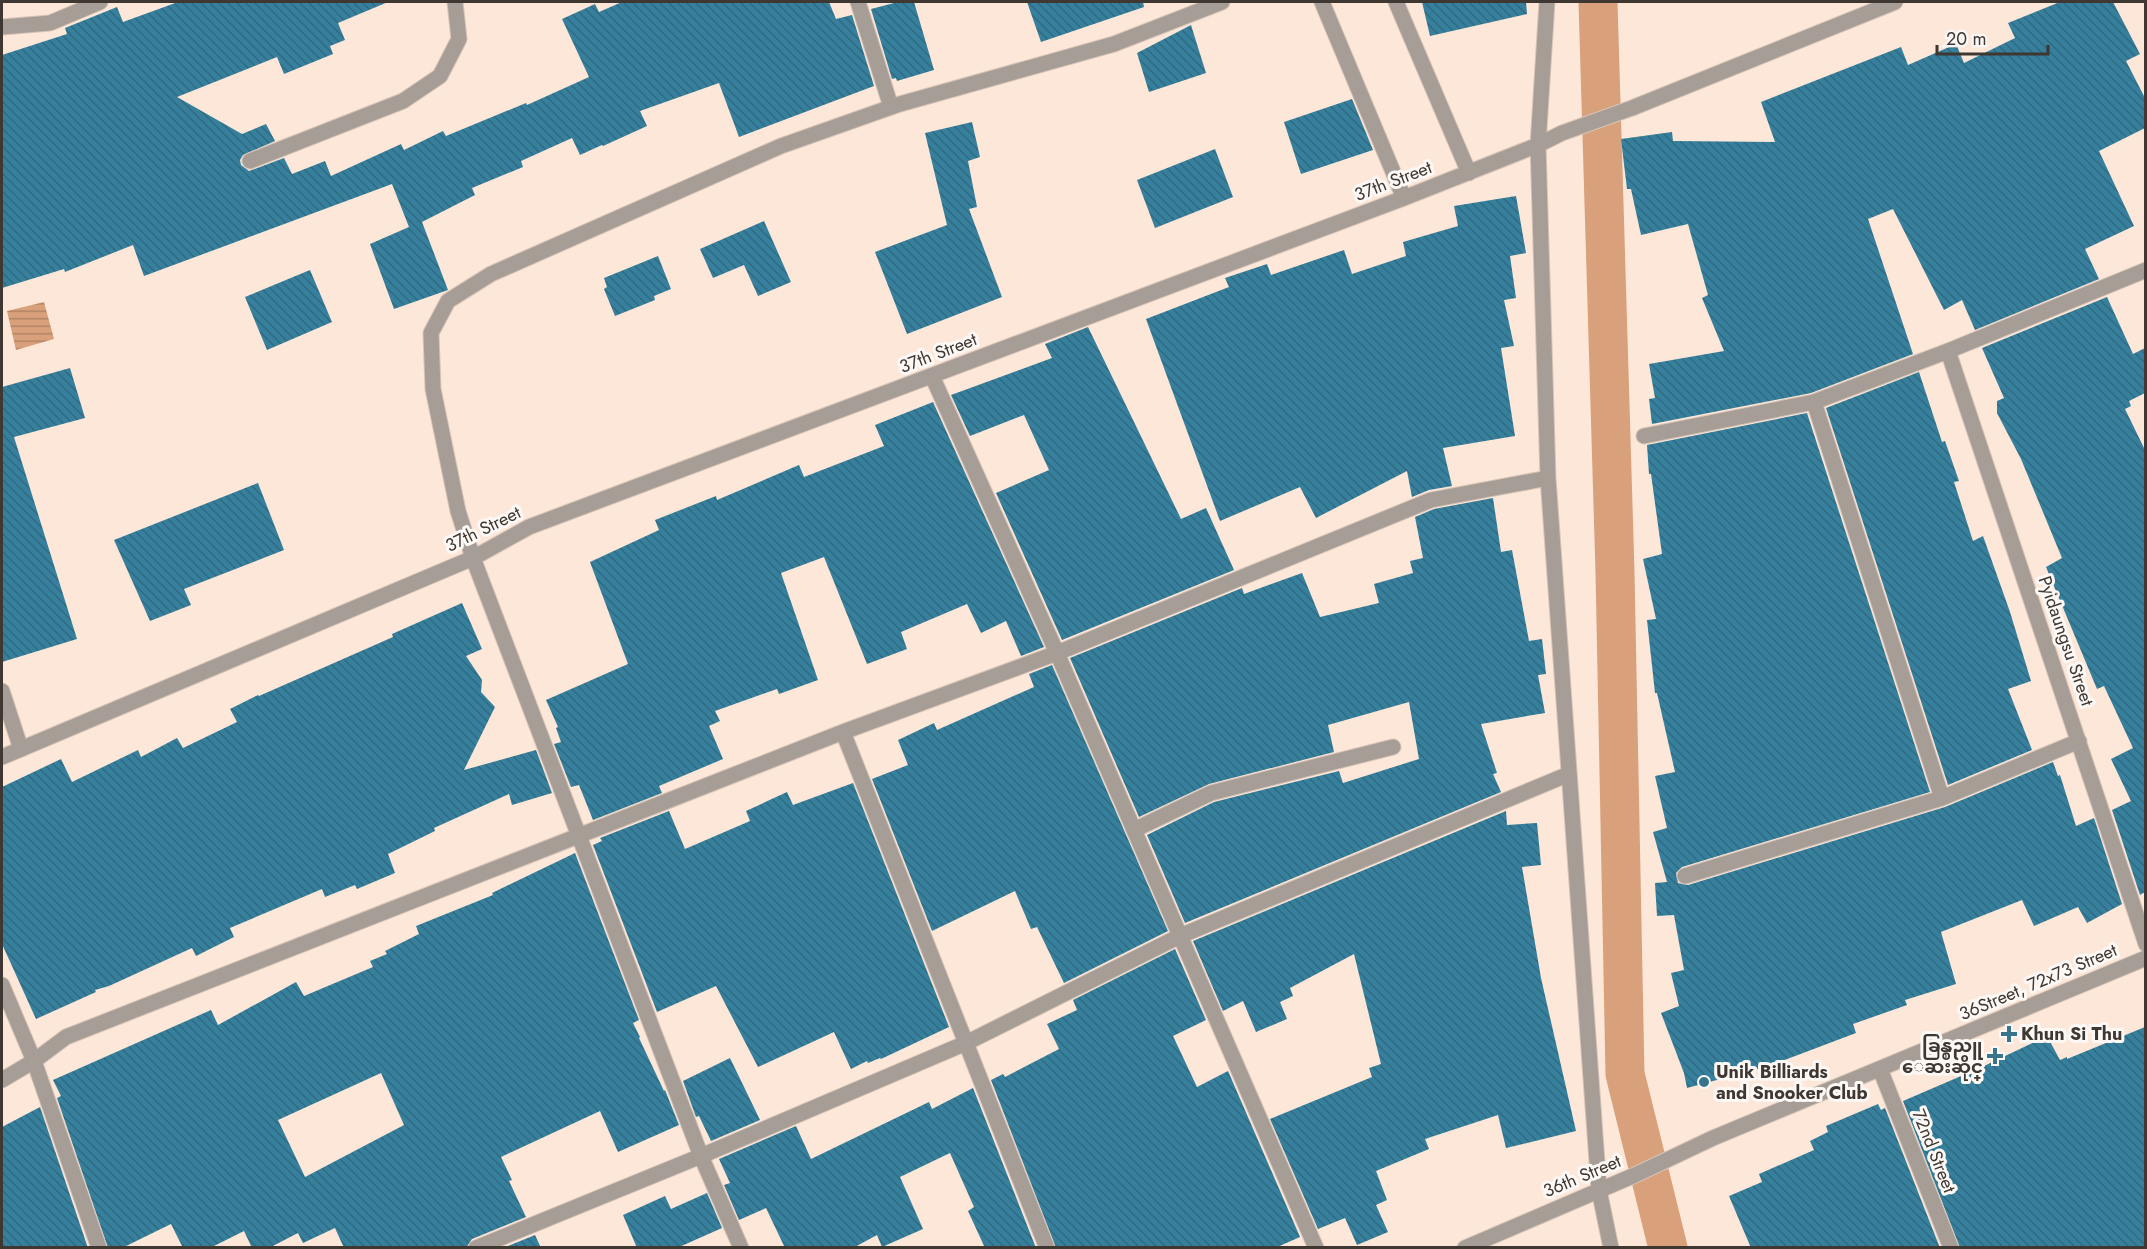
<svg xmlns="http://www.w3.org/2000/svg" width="2147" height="1249" viewBox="0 0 2147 1249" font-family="Jost,'Noto Sans Myanmar',sans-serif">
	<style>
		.water { fill: url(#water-rules) }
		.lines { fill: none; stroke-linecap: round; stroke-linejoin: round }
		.canal { stroke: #d9a17b; stroke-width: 39 }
		.building { fill: url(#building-back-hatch); fill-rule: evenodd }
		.lane-casing { stroke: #d7c4b7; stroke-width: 17 }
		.street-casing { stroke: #d7c4b7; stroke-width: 17 }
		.lane { stroke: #a69d96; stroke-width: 15 }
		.street { stroke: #a69d96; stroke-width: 15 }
		.poi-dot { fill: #39748d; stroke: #fcf8f5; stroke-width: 2 }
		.labels { text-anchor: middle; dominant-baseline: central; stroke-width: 6; stroke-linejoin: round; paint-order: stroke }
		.street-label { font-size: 18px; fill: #3f3731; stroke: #fcf8f5 }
		.poi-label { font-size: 18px; font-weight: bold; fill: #3f3731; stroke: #fcf8f5; text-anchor: start }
	</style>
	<defs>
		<pattern id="water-rules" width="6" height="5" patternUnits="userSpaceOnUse" patternTransform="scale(1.5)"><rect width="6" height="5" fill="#d9a17b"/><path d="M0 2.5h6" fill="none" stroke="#b18465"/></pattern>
		<pattern id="building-back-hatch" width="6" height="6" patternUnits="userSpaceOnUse" patternTransform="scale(1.5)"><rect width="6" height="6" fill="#37809d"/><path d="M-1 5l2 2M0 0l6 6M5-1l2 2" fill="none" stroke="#306a81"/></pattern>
	</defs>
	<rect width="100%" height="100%" fill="#fde7d8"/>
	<path class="water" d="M 44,302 L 54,339 L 16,350 L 7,311 Z"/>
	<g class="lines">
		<path class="canal" d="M 1598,2 L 1615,572 L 1625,1074 L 1668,1248"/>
	</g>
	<path class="building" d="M 178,2 L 388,2 L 338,23 L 345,40 L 330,46 L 333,54 L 284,74 L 277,57 L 177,97 L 242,134 L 266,124 L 275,141 L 243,155 L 240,160 L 241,165 L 249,171 L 284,158 L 292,174 L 325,161 L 331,176 L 401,144 L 404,150 L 443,131 L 446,136 L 526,103 L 527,105 L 589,77 L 562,19 L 595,4 L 599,12 L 622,2 L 829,2 L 836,19 L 852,15 L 874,86 L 739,137 L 719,83 L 640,111 L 647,126 L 603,146 L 602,145 L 580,155 L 572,138 L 521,161 L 523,167 L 472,188 L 475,195 L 420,223 L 422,222 L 448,290 L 394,309 L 370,244 L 409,227 L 392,184 L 144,276 L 133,245 L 65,272 L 64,269 L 2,288 L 2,55 L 67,34 L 65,28 L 117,7 L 123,22 Z
		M 898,2 L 914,2 L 934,70 L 897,81 L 896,78 L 892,79 L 871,9 Z
		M 1027,2 L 1143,2 L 1144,7 L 1041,42 Z
		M 1422,2 L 1526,2 L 1527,14 L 1430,36 Z
		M 2060,2 L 2113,2 L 2140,54 L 2126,61 L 2145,98 L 2145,128 L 2099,151 L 2134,226 L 2085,249 L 2099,279 L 1975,330 L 1962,300 L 1944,310 L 1893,209 L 1868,219 L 1913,354 L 1811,393 L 1652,424 L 1649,399 L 1655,398 L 1649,364 L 1724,351 L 1702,298 L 1708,295 L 1688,224 L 1641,235 L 1631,189 L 1627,189 L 1621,139 L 1672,132 L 1673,141 L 1775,142 L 1761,102 L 1901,47 L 1908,65 L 1956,44 L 1964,63 L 2015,38 L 2008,23 Z
		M 1191,25 L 1206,73 L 1149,92 L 1137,53 Z
		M 1352,99 L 1373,150 L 1301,174 L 1284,122 Z
		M 972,122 L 980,157 L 968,161 L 977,207 L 969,209 L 1002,297 L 907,334 L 875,252 L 947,225 L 925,133 Z
		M 1215,149 L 1233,197 L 1155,228 L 1137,180 Z
		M 1516,196 L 1526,253 L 1510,256 L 1516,298 L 1504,300 L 1514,346 L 1501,348 L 1515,436 L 1443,448 L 1452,486 L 1429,490 L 1412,497 L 1407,471 L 1316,518 L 1300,487 L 1220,521 L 1146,319 L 1229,287 L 1225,278 L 1267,264 L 1271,275 L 1344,250 L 1352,274 L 1406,256 L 1403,242 L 1458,226 L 1454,206 Z
		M 764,221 L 791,282 L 758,296 L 744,265 L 713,278 L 700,249 Z
		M 658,256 L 671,289 L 654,296 L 655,300 L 615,316 L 604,289 L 607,287 L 604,278 Z
		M 310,270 L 332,322 L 267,350 L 245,297 Z
		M 2107,297 L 2133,354 L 2145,348 L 2145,393 L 2129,401 L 2131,406 L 2125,409 L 2145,450 L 2145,892 L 2140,895 L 2112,810 L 2131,801 L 2111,759 L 2133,748 L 2104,686 L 2097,689 L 2046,567 L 2062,558 L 2021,459 L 1997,413 L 1997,401 L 2004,398 L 1982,348 Z
		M 1088,327 L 1181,519 L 1206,508 L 1234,570 L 1062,640 L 996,493 L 1049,470 L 1024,415 L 970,436 L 951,395 L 1052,358 L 1045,344 Z
		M 70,368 L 85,418 L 14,437 L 77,639 L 2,662 L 2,387 Z
		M 1919,372 L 1942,442 L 1945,441 L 1959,481 L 1954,482 L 1973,541 L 1983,536 L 2010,612 L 2031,681 L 2008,689 L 2032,750 L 1948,785 L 1826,408 Z
		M 933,402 L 1044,647 L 1021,656 L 1006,621 L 981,633 L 967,604 L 901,632 L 907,649 L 867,664 L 824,557 L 781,573 L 818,680 L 779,694 L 777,689 L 715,711 L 720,721 L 709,726 L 723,759 L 659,786 L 662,793 L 593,820 L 579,785 L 571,787 L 554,744 L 561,742 L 556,728 L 558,727 L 546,700 L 628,664 L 590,562 L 659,530 L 655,520 L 716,496 L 717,500 L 799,465 L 804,477 L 884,446 L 875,425 Z
		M 1807,413 L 1930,792 L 1682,867 L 1676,873 L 1678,883 L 1688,885 L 1945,807 L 2053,762 L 2058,776 L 2060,775 L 2076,826 L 2094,818 L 2122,904 L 2087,923 L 2078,907 L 2034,926 L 2022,900 L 1941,932 L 1956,984 L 1905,1000 L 1907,1005 L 1853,1024 L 1856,1033 L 1769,1066 L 1687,1088 L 1684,1073 L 1661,1013 L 1679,1006 L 1671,973 L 1684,970 L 1674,915 L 1657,916 L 1655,883 L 1667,882 L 1653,832 L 1667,828 L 1655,776 L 1675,772 L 1657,693 L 1655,693 L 1647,620 L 1656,619 L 1643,559 L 1662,554 L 1651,474 L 1649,474 L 1647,445 Z
		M 258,483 L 284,550 L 184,589 L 191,605 L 150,621 L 114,540 Z
		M 1493,498 L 1501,552 L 1512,550 L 1529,641 L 1542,639 L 1546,674 L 1538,675 L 1545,713 L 1481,724 L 1497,773 L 1493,774 L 1501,792 L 1185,923 L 1147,835 L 1214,802 L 1339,771 L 1343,783 L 1419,759 L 1409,702 L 1328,725 L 1334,752 L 1209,784 L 1139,817 L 1070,658 L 1242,588 L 1244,594 L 1302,573 L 1320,617 L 1379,603 L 1374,584 L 1413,573 L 1410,561 L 1423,558 L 1415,517 L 1434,509 Z
		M 462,603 L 482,649 L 466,656 L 482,680 L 481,692 L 495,707 L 464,770 L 536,750 L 552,793 L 512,805 L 509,794 L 434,828 L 435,831 L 388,854 L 395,873 L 357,889 L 355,885 L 325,897 L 322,889 L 230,928 L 234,937 L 196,956 L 192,948 L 109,986 L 95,990 L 96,992 L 36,1019 L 2,944 L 2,787 L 61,759 L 72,782 L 138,750 L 141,757 L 177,738 L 183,748 L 237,722 L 230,709 L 258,695 L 259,696 L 393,637 L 392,634 Z
		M 1052,665 L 1168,931 L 1064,983 L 1037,927 L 1031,929 L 1015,891 L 932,931 L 872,779 L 908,765 L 898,740 L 934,723 L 937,730 L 1034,687 L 1029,674 Z
		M 853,783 L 949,1027 L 881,1059 L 880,1058 L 868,1063 L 867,1061 L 851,1069 L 834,1032 L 758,1067 L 716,986 L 657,1012 L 593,845 L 602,841 L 600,838 L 669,811 L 685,849 L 750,821 L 746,811 L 787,792 L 793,805 Z
		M 1506,811 L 1507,825 L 1537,823 L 1541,865 L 1522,867 L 1541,978 L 1576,1131 L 1506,1148 L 1498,1115 L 1425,1139 L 1429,1149 L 1376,1171 L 1387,1200 L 1376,1205 L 1388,1232 L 1357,1245 L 1345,1218 L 1318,1229 L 1270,1119 L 1372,1077 L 1369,1068 L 1381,1064 L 1354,954 L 1290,988 L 1293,996 L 1280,1002 L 1287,1019 L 1256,1032 L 1243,1001 L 1223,1011 L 1193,941 Z
		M 575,853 L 639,1020 L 633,1023 L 640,1037 L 639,1038 L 664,1091 L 665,1090 L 679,1125 L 618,1152 L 600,1111 L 501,1157 L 512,1180 L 509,1181 L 526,1217 L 472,1239 L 466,1248 L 344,1248 L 335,1228 L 303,1243 L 298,1233 L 269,1248 L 252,1248 L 244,1231 L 210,1248 L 183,1248 L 171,1224 L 122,1248 L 108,1248 L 57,1098 L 61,1096 L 53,1080 L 211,1010 L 218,1025 L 296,982 L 304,996 L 373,967 L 370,961 L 387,954 L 385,951 L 419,934 L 416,926 L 493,895 L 492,893 ZM 381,1073 L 404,1125 L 305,1177 L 278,1120 Z
		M 1175,949 L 1206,1020 L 1173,1036 L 1197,1087 L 1228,1071 L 1300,1237 L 1275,1248 L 1056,1248 L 991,1080 L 1003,1074 L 1005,1077 L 1059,1049 L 1047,1024 L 1077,1010 L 1073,1000 Z
		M 2145,1027 L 2145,1248 L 1960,1248 L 1903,1101 L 1982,1067 L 2047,1036 L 2060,1060 L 2067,1057 L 2067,1059 Z
		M 730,1058 L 760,1120 L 711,1141 L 699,1116 L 696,1117 L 683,1081 Z
		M 973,1088 L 1036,1248 L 985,1248 L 968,1211 L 974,1207 L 950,1153 L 900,1177 L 923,1229 L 882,1247 L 877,1235 L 853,1248 L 785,1248 L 766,1208 L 739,1220 L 724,1185 L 730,1183 L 719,1159 L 796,1126 L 811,1159 L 929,1102 L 932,1109 Z
		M 1878,1104 L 1881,1110 L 1885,1108 L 1940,1248 L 1751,1248 L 1729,1196 L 1762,1182 L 1759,1174 L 1814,1150 L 1810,1141 L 1828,1132 L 1826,1126 Z
		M 40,1107 L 88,1248 L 2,1248 L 2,1127 Z
		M 707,1193 L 722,1228 L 677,1248 L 637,1248 L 623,1215 L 665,1196 L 671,1209 Z
		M 535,1235 L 541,1248 L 503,1248 Z"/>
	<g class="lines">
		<g class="lane-casing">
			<path id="lane" d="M 2,691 L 21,749"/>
		</g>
		<g class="street-casing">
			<path id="street" d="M 858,2 L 891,107
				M 1322,2 L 1404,198
				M 1396,2 L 1469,173
				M 1547,2 L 1538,145 L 1548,478 L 1599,1190 L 1611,1248
				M 2,27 L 50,23 L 100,2
				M 250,161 L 403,101 L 440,76 L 459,39 L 455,2
				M 1948,351 L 2146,944
				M 932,376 L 1057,653 L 1316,1248
				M 1814,402 L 1942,798 L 2079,741
				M 1644,436 L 1814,402 L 1948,351 L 2146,270
				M 843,732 L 1047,1248
				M 2,757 L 473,558 L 529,527 L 1404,198 L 1538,145 L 1562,133 L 1632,108 L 1895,2
				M 1134,830 L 1211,793 L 1393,747
				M 1685,876 L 1942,798
				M 2,985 L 34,1061 L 99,1248
				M 1880,1069 L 1951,1248
				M 2,1080 L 34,1061 L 66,1037 L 843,732 L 1057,653 L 1431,500 L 1548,478
				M 476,1248 L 701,1156 L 966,1043 L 1180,936 L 1569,774
				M 741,1248 L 701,1156 L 473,558 L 458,511 L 433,389 L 431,333 L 448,301 L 491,274 L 781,146 L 900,104 L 1114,44 L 1222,2
				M 1465,1248 L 1635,1175 L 1713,1138 L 2146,958"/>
		</g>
		<use href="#lane" class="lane"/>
		<use href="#street" class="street"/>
	</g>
	<g class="poi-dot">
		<path d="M2006 1025h6v6h6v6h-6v6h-6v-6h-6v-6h6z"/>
		<path d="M1992 1047h6v6h6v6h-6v6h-6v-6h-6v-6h6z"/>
		<circle cx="1704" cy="1082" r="6"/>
	</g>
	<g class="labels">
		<g class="street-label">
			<text transform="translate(1393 181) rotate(-21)">37th Street</text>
			<text transform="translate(938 353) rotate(-21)">37th Street</text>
			<text transform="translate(483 529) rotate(-26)">37th Street</text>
			<text transform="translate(2066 641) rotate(71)">Pyidaungsu Street</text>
			<text transform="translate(2038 982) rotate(-23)">36Street, 72x73 Street</text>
			<text transform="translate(1934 1151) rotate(68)">72nd Street</text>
			<text transform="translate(1582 1176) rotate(-23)">36th Street</text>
		</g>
		<g class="poi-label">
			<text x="2021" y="1034">Khun Si Thu</text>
			<text x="1983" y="1046" text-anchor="end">ခြန္စည္သူ<tspan x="1983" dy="21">ေဆးဆိုင္</tspan></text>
			<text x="1716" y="1072">Unik Billiards<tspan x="1716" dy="21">and Snooker Club</tspan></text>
		</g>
	</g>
	<rect width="2147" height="1249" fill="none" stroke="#3f3731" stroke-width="6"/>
	<path d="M1937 45v9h111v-9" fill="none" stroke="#3f3731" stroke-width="3"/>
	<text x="1946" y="45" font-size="18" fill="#3f3731" stroke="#fcf8f5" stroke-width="4.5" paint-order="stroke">20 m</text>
</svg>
